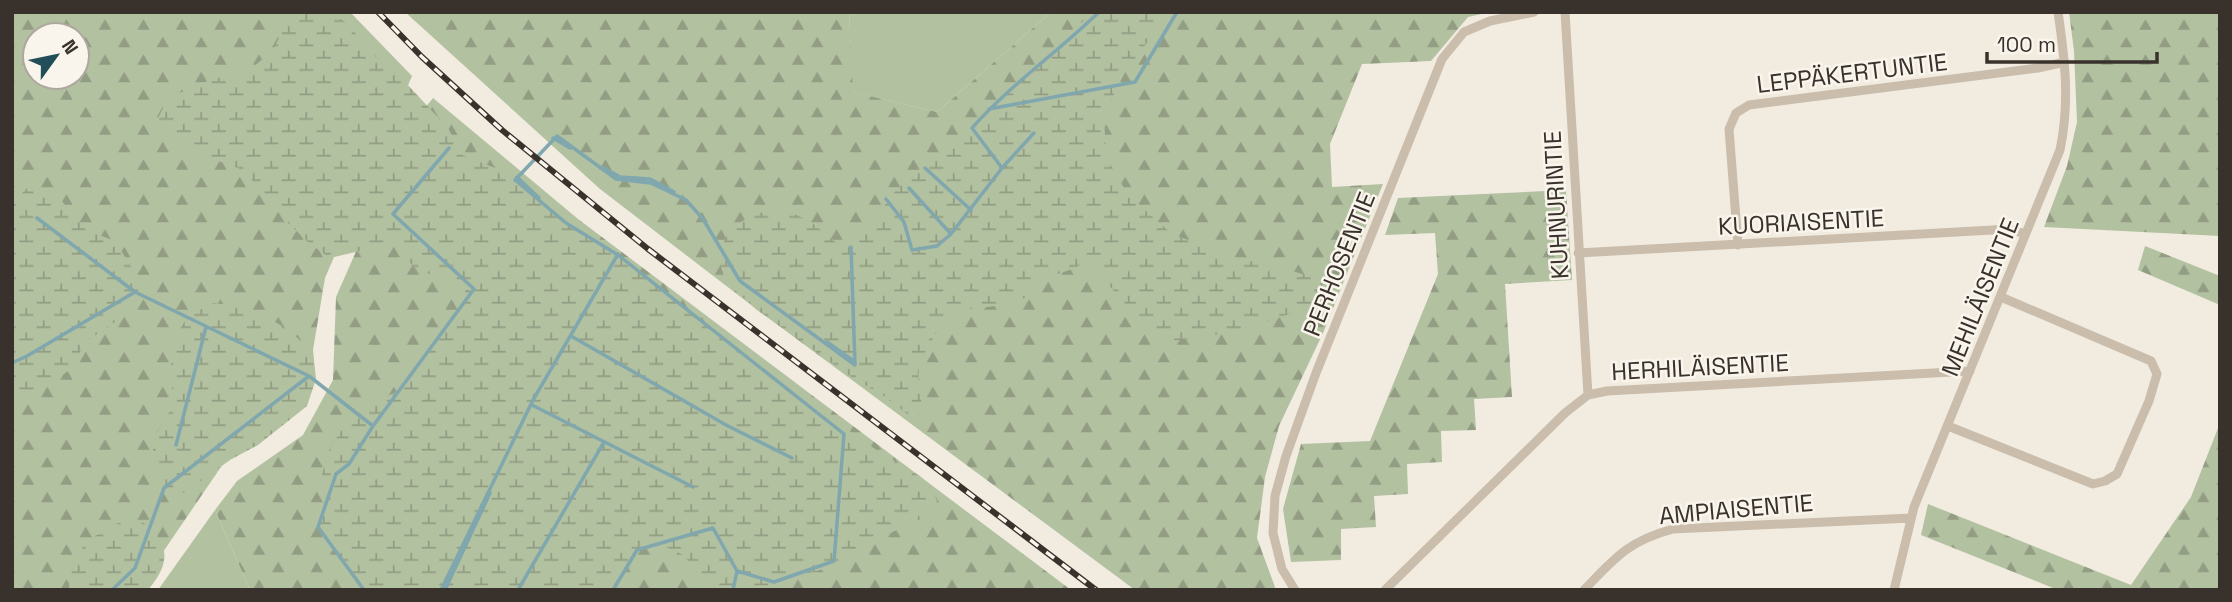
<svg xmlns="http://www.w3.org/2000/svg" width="2232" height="602" viewBox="0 0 2232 602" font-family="'Space Grotesk',sans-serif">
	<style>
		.green { fill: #b2c1a0 }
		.forest { fill: url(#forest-firs); fill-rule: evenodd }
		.wetland { fill: url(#wetland-marsh) }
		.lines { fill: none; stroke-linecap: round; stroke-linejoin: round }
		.stream { stroke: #80a7ae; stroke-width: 3.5 }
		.minor { stroke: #cabdac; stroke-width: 9 }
		.rail-casing { stroke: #39312b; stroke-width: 6 }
		.rail { stroke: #faf5ec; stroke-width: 3.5; stroke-dasharray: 10; stroke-linecap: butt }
		.labels { text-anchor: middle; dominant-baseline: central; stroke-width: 5; stroke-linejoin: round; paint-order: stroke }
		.street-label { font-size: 24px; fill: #39312b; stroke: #faf5ec }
	</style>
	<defs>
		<pattern id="forest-firs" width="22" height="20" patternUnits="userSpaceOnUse" patternTransform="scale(1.75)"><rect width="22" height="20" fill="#b2c1a0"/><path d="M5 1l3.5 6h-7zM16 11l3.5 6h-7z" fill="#929d83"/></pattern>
		<pattern id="wetland-marsh" width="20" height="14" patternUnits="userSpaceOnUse" patternTransform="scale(1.75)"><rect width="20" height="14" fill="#b2c1a0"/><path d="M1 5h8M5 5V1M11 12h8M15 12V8" fill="none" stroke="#929d83"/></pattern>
	</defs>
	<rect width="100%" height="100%" fill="#f2ece0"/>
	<path class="green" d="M 849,12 L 1051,12 L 937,112 L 852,92 Z
		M 215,510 L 250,590 L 158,590 Z"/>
	<path class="forest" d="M 12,12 L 350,12 L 412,76 L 325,278 L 313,350 L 298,400 L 236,445 L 137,590 L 12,590 ZM 35,35 L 77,35 L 77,77 L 35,77 Z
		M 405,12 L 849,12 L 853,92 L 937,112 L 1051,12 L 1491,12 L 1468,17 L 1431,61 L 1362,64 L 1330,144 L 1332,187 L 1383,184 L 1323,333 L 1279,426 L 1265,477 L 1257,538 L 1276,590 L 1135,590 L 755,308 L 600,189 Z
		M 2069,12 L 2220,12 L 2220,236 L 2044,227 L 2067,166 L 2077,122 L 2074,51 Z
		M 433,98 L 578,219 L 1071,590 L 250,590 L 215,510 L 237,481 L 303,435 L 333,380 L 336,297 L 412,124 Z
		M 1566,190 L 1572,280 L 1505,284 L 1512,397 L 1474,399 L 1476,430 L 1441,431 L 1442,462 L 1407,464 L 1408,494 L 1374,496 L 1376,527 L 1341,529 L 1341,560 L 1291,562 L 1283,509 L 1301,444 L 1370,441 L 1438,274 L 1435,233 L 1385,235 L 1398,198 Z
		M 2145,246 L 2220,276 L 2220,305 L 2138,270 Z
		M 2220,423 L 2220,590 L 2058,590 L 1921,535 L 1928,504 L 2131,585 L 2191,497 Z"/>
	<path class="wetland" d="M 292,12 L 329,12 L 347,23 L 375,56 L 406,83 L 448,128 L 462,155 L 503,171 L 516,179 L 515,181 L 566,223 L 618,255 L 776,380 L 878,451 L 920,476 L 933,490 L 937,501 L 924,517 L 878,539 L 831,567 L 787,579 L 769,590 L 701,590 L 695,567 L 681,554 L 666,547 L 652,546 L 637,550 L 613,590 L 364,590 L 318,527 L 328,496 L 322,475 L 328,452 L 340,432 L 359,414 L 376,401 L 401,390 L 471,291 L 456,287 L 413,266 L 394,246 L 368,249 L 330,258 L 310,244 L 285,220 L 262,189 L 238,168 L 178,147 L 157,120 L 168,98 L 210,80 L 249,70 L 272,52 Z
		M 1091,12 L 1170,12 L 1125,72 L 1104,114 L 1106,157 L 1128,195 L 1172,234 L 1230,256 L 1303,274 L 1332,286 L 1324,303 L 1252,326 L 1206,337 L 1172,341 L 1148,329 L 1087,261 L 1075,268 L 1036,282 L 1025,298 L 995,306 L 964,310 L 936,333 L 919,363 L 918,388 L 923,408 L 915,420 L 884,396 L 853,378 L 757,310 L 726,282 L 717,255 C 733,220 745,217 780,207 L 811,222 L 844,249 L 883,208 L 894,192 L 967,130 Z
		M 28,187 L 55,193 L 86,230 L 115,241 L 132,268 L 141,295 L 115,322 L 87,341 L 68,371 L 29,397 L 12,400 L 12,204 Z
		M 213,303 L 248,307 L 282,326 L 313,350 L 316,379 L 307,406 L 258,445 L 230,460 L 184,493 L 167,491 C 146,456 149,437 174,406 C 170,377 167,346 185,321 C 191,313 205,308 213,303 Z
		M 141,521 C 171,542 171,563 148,590 L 69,590 L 70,566 L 88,540 L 118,523 Z"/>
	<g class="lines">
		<path class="stream" d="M 989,109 L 1135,82 L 1177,12
			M 553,138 L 570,148
			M 604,168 L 620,177 L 650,179 L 674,192
			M 925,168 L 971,210
			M 1002,168 L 972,128 C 1010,85 1058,52 1099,12
			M 517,177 L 539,198
			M 909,188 L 951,234
			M 886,199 L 904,222 L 912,250 L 937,246 L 951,234 L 1002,168 L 1034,133
			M 37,218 L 135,292 L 309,376 L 373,426
			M 571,336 L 726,425 L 792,458
			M 827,342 L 855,362
			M 12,363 L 27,356 L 135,292
			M 532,405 L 693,487
			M 176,445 L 206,327
			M 737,571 L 774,582 L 834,561 L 844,434 L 618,255 L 566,223 L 515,180 L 557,136 L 616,179 L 651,183 L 686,200 L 703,219 L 740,281 L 855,365 L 851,247
			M 112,590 L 135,568 L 164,488 L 309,376
			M 364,590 L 318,527 L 336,474 L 349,464 L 373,426 L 474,289 L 393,214 L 449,148
			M 441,590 L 533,400 L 618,254
			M 445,590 L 490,493
			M 518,590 L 604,442
			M 613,590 L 637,550 L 713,528 L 737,571 L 733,590"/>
		<path class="minor" d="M 1565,12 L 1588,395
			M 1738,245 L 1729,129 L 1736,113 L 1749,105 L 2038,68 L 2065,62
			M 1578,253 L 2010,229 L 2025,234
			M 1948,426 L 2093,484 L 2105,481 L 2117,474 L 2149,401 L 2157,374 L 2151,361 L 2001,297
			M 1295,590 L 1282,569 L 1273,533 L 1275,496 L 1286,456 L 1316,373 L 1442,59 L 1464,32 L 1490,21 L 1534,12
			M 1385,590 L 1565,413 L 1588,395 L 1607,391 L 1970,371
			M 1584,590 C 1615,558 1628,541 1673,529 L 1911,518
			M 1894,590 L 1914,507 L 2060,150 C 2070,102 2065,60 2058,12"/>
		<g class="rail-casing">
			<path id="rail" d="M 378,12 L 422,57 L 502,130 L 648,249 L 1096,590"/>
		</g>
		<use href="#rail" class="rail"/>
	</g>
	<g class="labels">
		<g class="street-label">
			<text transform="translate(1852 73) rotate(-7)">LEPPÄKERTUNTIE</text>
			<text transform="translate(1556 205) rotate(-93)">KUHNURINTIE</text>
			<text transform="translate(1801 222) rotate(-3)">KUORIAISENTIE</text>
			<text transform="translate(1339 264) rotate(-68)">PERHOSENTIE</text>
			<text transform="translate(1980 297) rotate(-68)">MEHILÄISENTIE</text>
			<text transform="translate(1700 367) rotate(-3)">HERHILÄISENTIE</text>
			<text transform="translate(1736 509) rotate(-5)">AMPIAISENTIE</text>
		</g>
	</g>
	<rect width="2232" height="602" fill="none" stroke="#39312b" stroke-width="28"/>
	<g transform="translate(56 56) rotate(57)"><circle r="33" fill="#faf5ec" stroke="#ada79f" stroke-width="2"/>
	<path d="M0-5L12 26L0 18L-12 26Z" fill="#214e59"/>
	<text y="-10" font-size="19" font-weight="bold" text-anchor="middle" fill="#39312b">N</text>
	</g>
	<path d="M1987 52v10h170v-10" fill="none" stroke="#39312b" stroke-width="3.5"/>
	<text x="1997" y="52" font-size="21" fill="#39312b" stroke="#faf5ec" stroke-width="5" paint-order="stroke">100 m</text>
</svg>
